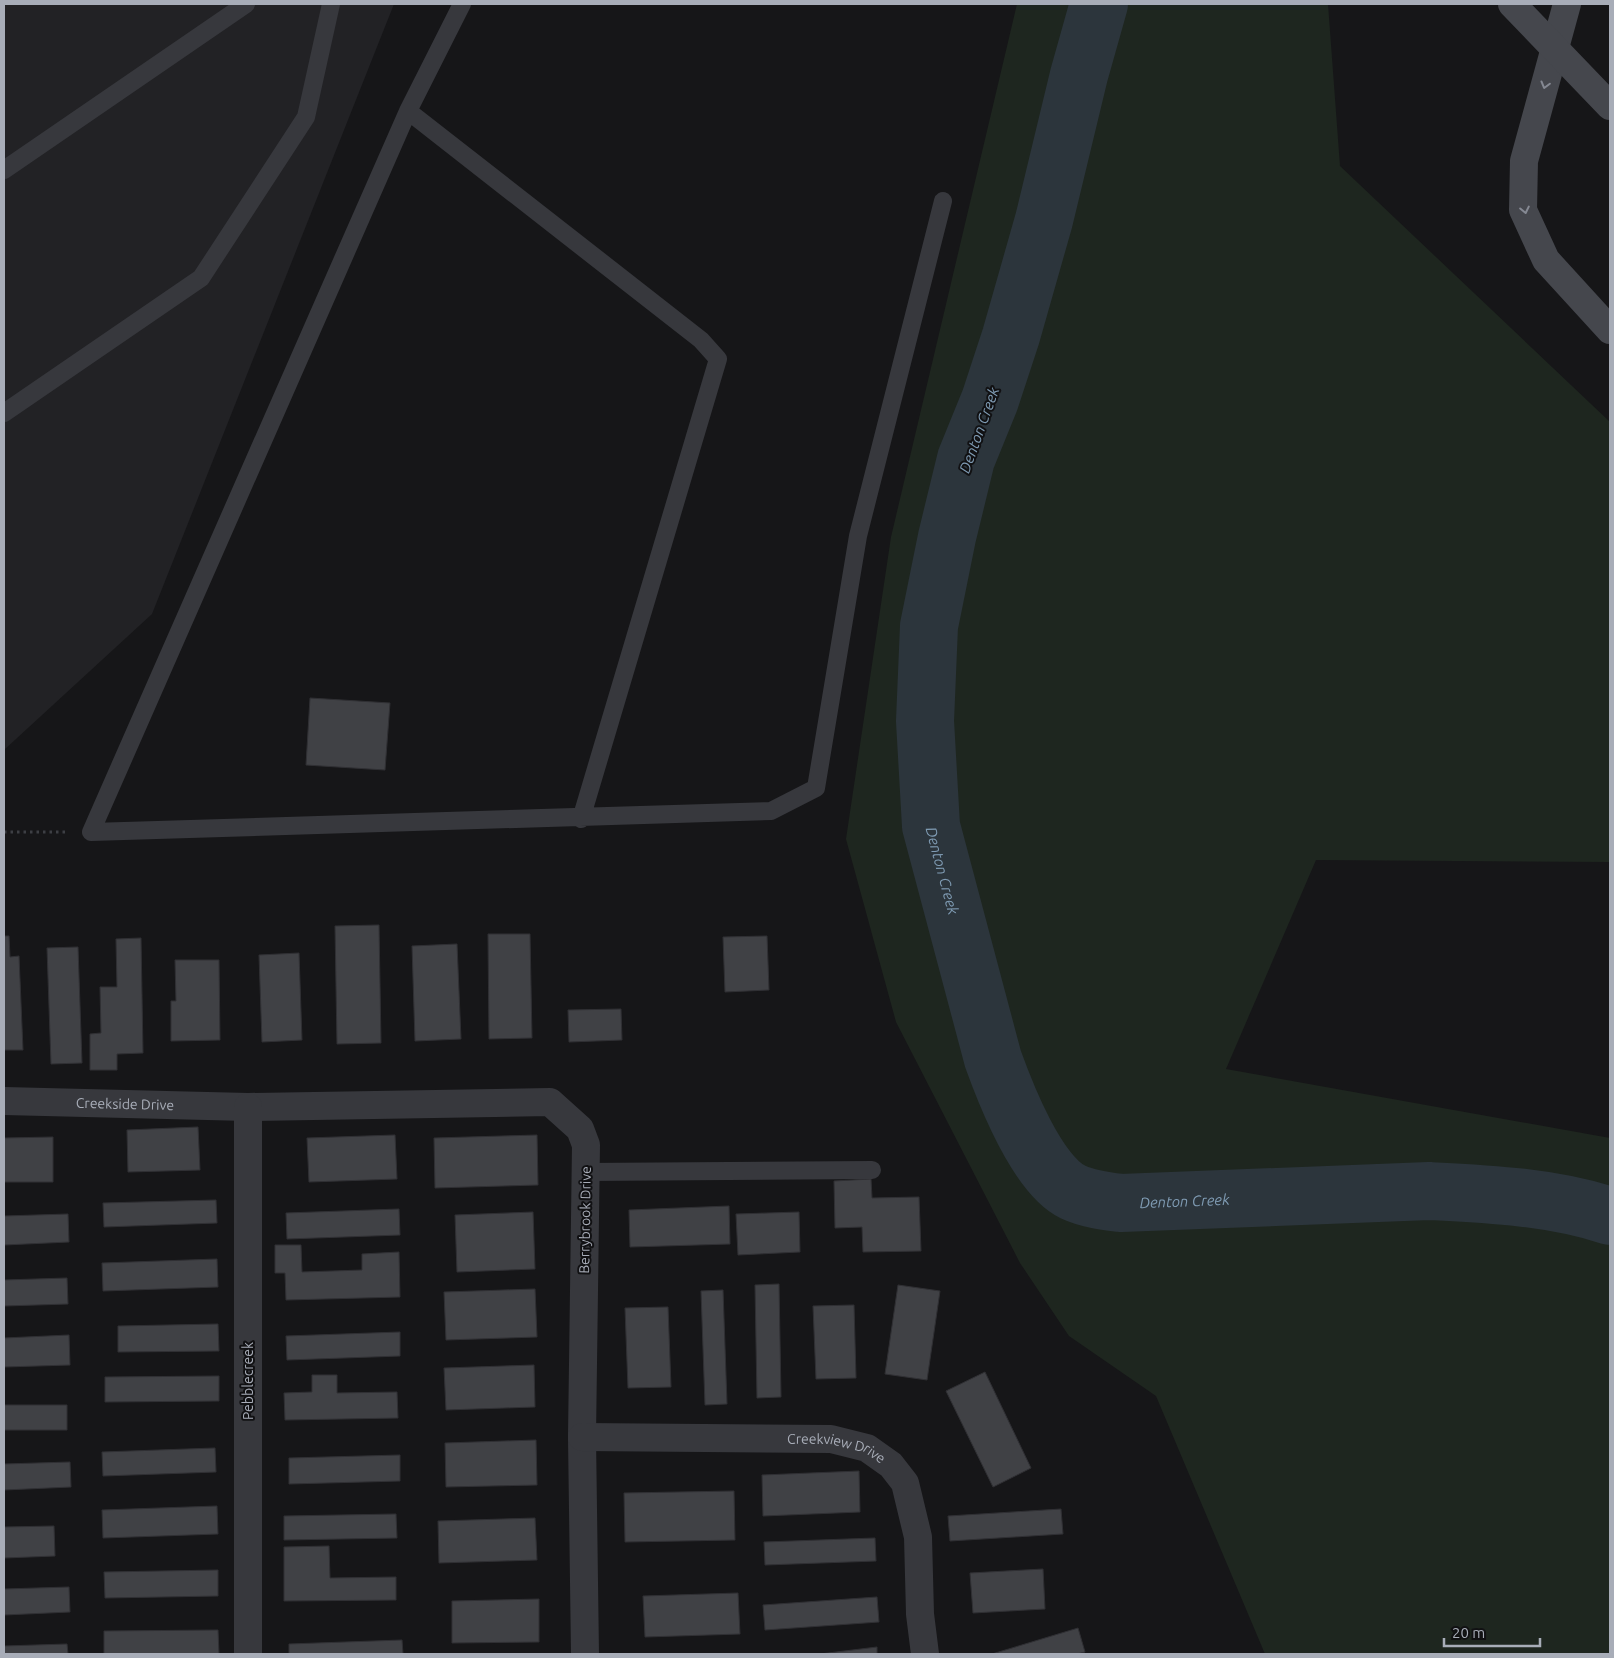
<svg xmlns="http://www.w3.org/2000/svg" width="1614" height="1658" viewBox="0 0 1614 1658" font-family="Ubuntu,sans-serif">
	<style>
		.built { fill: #222225 }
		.green { fill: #1e261f }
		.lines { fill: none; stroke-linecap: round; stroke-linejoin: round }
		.river { stroke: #2c353c; stroke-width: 58 }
		.building { fill: #404145; stroke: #303034 }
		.path { stroke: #3d3f44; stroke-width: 3; stroke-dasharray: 2.5 4; stroke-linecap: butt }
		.lane { stroke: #37383d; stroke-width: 18 }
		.street { stroke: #37383d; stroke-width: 28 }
		.secondary { stroke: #45474d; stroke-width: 28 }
		.secondary-bridge { stroke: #45474d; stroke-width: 28 }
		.oneway { stroke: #858993 }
		.labels { text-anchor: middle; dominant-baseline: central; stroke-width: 4; stroke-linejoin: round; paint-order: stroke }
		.street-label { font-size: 14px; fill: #a8adb8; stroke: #111113 }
		.water-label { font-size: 15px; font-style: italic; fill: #7f9bb3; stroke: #111113 }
	</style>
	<rect width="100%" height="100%" fill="#161618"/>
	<path class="built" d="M 4,4 L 394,4 L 152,614 L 4,750 Z"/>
	<path class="green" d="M 1017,4 L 1328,4 L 1340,166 L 1610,422 L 1610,862 L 1316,860 L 1226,1069 L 1610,1138 L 1610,1654 L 1265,1654 L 1156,1396 L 1069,1336 L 1020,1263 L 896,1022 L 846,839 L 891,537 Z"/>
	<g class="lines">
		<path class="river" id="s1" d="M 1099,4 L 1079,75 L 1044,220 L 1011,336 L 990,400 L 966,459 L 947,537 L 929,626 L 925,721 L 931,826 L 993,1059 C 1006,1095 1037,1175 1073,1192 C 1088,1199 1105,1201 1121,1203 L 1429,1191 C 1489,1194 1553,1197 1610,1216"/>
	</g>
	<path class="building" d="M 310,698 L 390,703 L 385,770 L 306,765 Z
		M 379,925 L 381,1043 L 337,1044 L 335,926 Z
		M 488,934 L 530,934 L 532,1038 L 489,1039 Z
		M 4,936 L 9,936 L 10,957 L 19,956 L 23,1050 L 4,1050 Z
		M 767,936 L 769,990 L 725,992 L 723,937 Z
		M 141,938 L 143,1053 L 117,1054 L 117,1070 L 90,1070 L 90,1034 L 101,1033 L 100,987 L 117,987 L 116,939 Z
		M 457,944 L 461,1039 L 415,1041 L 412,946 Z
		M 78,947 L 82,1063 L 51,1064 L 47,948 Z
		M 299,953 L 302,1040 L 262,1042 L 259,955 Z
		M 175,960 L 219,960 L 220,1040 L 171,1041 L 171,1001 L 176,1001 Z
		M 621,1009 L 622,1040 L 569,1042 L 568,1010 Z
		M 198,1127 L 200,1170 L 128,1172 L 127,1130 Z
		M 395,1135 L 397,1179 L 309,1182 L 307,1138 Z
		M 537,1135 L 538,1185 L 435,1188 L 434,1138 Z
		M 53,1137 L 53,1182 L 4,1182 L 4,1138 Z
		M 871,1179 L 872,1198 L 919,1197 L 921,1251 L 863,1252 L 862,1227 L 835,1228 L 834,1181 Z
		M 216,1200 L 217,1223 L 104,1227 L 103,1203 Z
		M 729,1206 L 730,1244 L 630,1247 L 629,1210 Z
		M 399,1209 L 400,1235 L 287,1239 L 286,1213 Z
		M 533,1212 L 535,1269 L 457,1272 L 455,1215 Z
		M 799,1212 L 800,1252 L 738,1255 L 736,1214 Z
		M 68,1214 L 69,1242 L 4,1245 L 4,1216 Z
		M 275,1245 L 301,1245 L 302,1272 L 362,1270 L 362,1254 L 399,1252 L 400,1297 L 286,1300 L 285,1273 L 275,1273 Z
		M 217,1259 L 218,1287 L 103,1291 L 102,1263 Z
		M 67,1278 L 68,1304 L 4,1306 L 4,1280 Z
		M 779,1284 L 781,1397 L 757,1398 L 755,1285 Z
		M 898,1285 L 940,1291 L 927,1380 L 885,1374 Z
		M 535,1289 L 537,1337 L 446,1340 L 444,1292 Z
		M 723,1290 L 727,1404 L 705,1405 L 701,1291 Z
		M 854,1305 L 856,1378 L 816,1379 L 813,1306 Z
		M 668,1307 L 671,1387 L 628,1388 L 625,1308 Z
		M 218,1324 L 219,1351 L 118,1352 L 118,1326 Z
		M 400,1332 L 400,1356 L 287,1360 L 286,1336 Z
		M 69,1335 L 70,1365 L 4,1367 L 4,1338 Z
		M 534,1365 L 535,1407 L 446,1410 L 444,1368 Z
		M 985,1372 L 1031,1468 L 993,1487 L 946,1391 Z
		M 312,1375 L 337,1375 L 337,1393 L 397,1392 L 398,1418 L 285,1420 L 284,1393 L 312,1392 Z
		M 219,1376 L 219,1401 L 105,1402 L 105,1377 Z
		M 4,1405 L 67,1405 L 67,1430 L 4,1430 Z
		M 536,1440 L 537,1485 L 446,1487 L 445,1443 Z
		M 215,1448 L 216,1472 L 103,1476 L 102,1452 Z
		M 400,1455 L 400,1481 L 289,1484 L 289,1458 Z
		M 70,1462 L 71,1487 L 4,1490 L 4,1464 Z
		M 859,1471 L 860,1512 L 763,1516 L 762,1475 Z
		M 734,1491 L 735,1540 L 625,1542 L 624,1493 Z
		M 217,1506 L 218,1534 L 103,1538 L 102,1510 Z
		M 1061,1509 L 1063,1534 L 950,1541 L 948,1516 Z
		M 396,1514 L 397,1538 L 284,1540 L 284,1516 Z
		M 535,1518 L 537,1560 L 439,1563 L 438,1521 Z
		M 54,1526 L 55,1556 L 4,1558 L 4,1527 Z
		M 875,1538 L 876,1561 L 765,1565 L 764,1542 Z
		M 329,1546 L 330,1578 L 396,1577 L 396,1600 L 284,1601 L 284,1547 Z
		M 1043,1569 L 1045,1609 L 973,1613 L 970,1573 Z
		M 218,1570 L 218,1596 L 105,1598 L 104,1572 Z
		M 69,1587 L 70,1612 L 4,1615 L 4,1589 Z
		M 738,1593 L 740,1634 L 645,1637 L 643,1596 Z
		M 877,1597 L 879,1622 L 765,1630 L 763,1605 Z
		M 539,1599 L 539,1642 L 452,1643 L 452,1601 Z
		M 1078,1628 L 1085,1652 L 1077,1654 L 992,1654 Z
		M 218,1630 L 219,1654 L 104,1654 L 104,1631 Z
		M 402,1640 L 403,1654 L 289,1654 L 289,1644 Z
		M 67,1644 L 68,1654 L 4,1654 L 4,1646 Z
		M 877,1647 L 877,1654 L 820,1654 Z"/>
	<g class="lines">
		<path class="path" d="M 4,832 L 66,832"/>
		<path class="lane" d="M 462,4 L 408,111 L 91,832 L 771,811 L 816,788 L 858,536 L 943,201
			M 408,111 L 701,340 L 718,359 L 581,819
			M 4,170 L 246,4
			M 4,413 L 201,278 L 306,117 L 331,4
			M 585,1172 L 872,1170"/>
		<g class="street">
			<path id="s2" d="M 4,1101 L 248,1107 L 550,1102 L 580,1129 L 586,1145 L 582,1437 L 585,1654"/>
			<path d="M 248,1107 L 248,1654"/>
			<path id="s3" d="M 582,1437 L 831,1439 L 867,1448 L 891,1465 L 905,1483 L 918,1537 L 920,1614 L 925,1654"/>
		</g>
		<path class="secondary" d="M 1567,4 L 1524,161 L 1523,210 L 1546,260 L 1610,330"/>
		<path class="secondary-bridge" d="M 1512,4 L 1610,106"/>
	</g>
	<defs><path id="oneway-chevron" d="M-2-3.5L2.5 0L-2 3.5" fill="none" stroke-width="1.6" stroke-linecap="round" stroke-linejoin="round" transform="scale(1.25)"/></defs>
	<g class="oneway">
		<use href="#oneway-chevron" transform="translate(1545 85) rotate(105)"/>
		<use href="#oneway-chevron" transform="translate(1525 210) rotate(78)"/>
	</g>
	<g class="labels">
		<g class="street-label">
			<text stroke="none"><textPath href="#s2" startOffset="121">Creekside Drive</textPath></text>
			<text transform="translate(585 1220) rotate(-89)">Berrybrook Drive</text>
			<text transform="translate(248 1381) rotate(-90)">Pebblecreek</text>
			<text stroke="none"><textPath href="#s3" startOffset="256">Creekview Drive</textPath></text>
		</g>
		<g class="water-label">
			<text transform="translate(979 430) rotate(-70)">Denton Creek</text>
			<text stroke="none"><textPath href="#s1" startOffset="892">Denton Creek</textPath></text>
			<text stroke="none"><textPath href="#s1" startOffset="1358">Denton Creek</textPath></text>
		</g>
	</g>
	<rect width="1614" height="1658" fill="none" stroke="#a8adb8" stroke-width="10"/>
	<path d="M1444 1638v8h96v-8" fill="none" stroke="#a8adb8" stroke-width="2.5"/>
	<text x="1452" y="1638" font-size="15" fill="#a8adb8" stroke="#111113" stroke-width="4" paint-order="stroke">20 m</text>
</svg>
